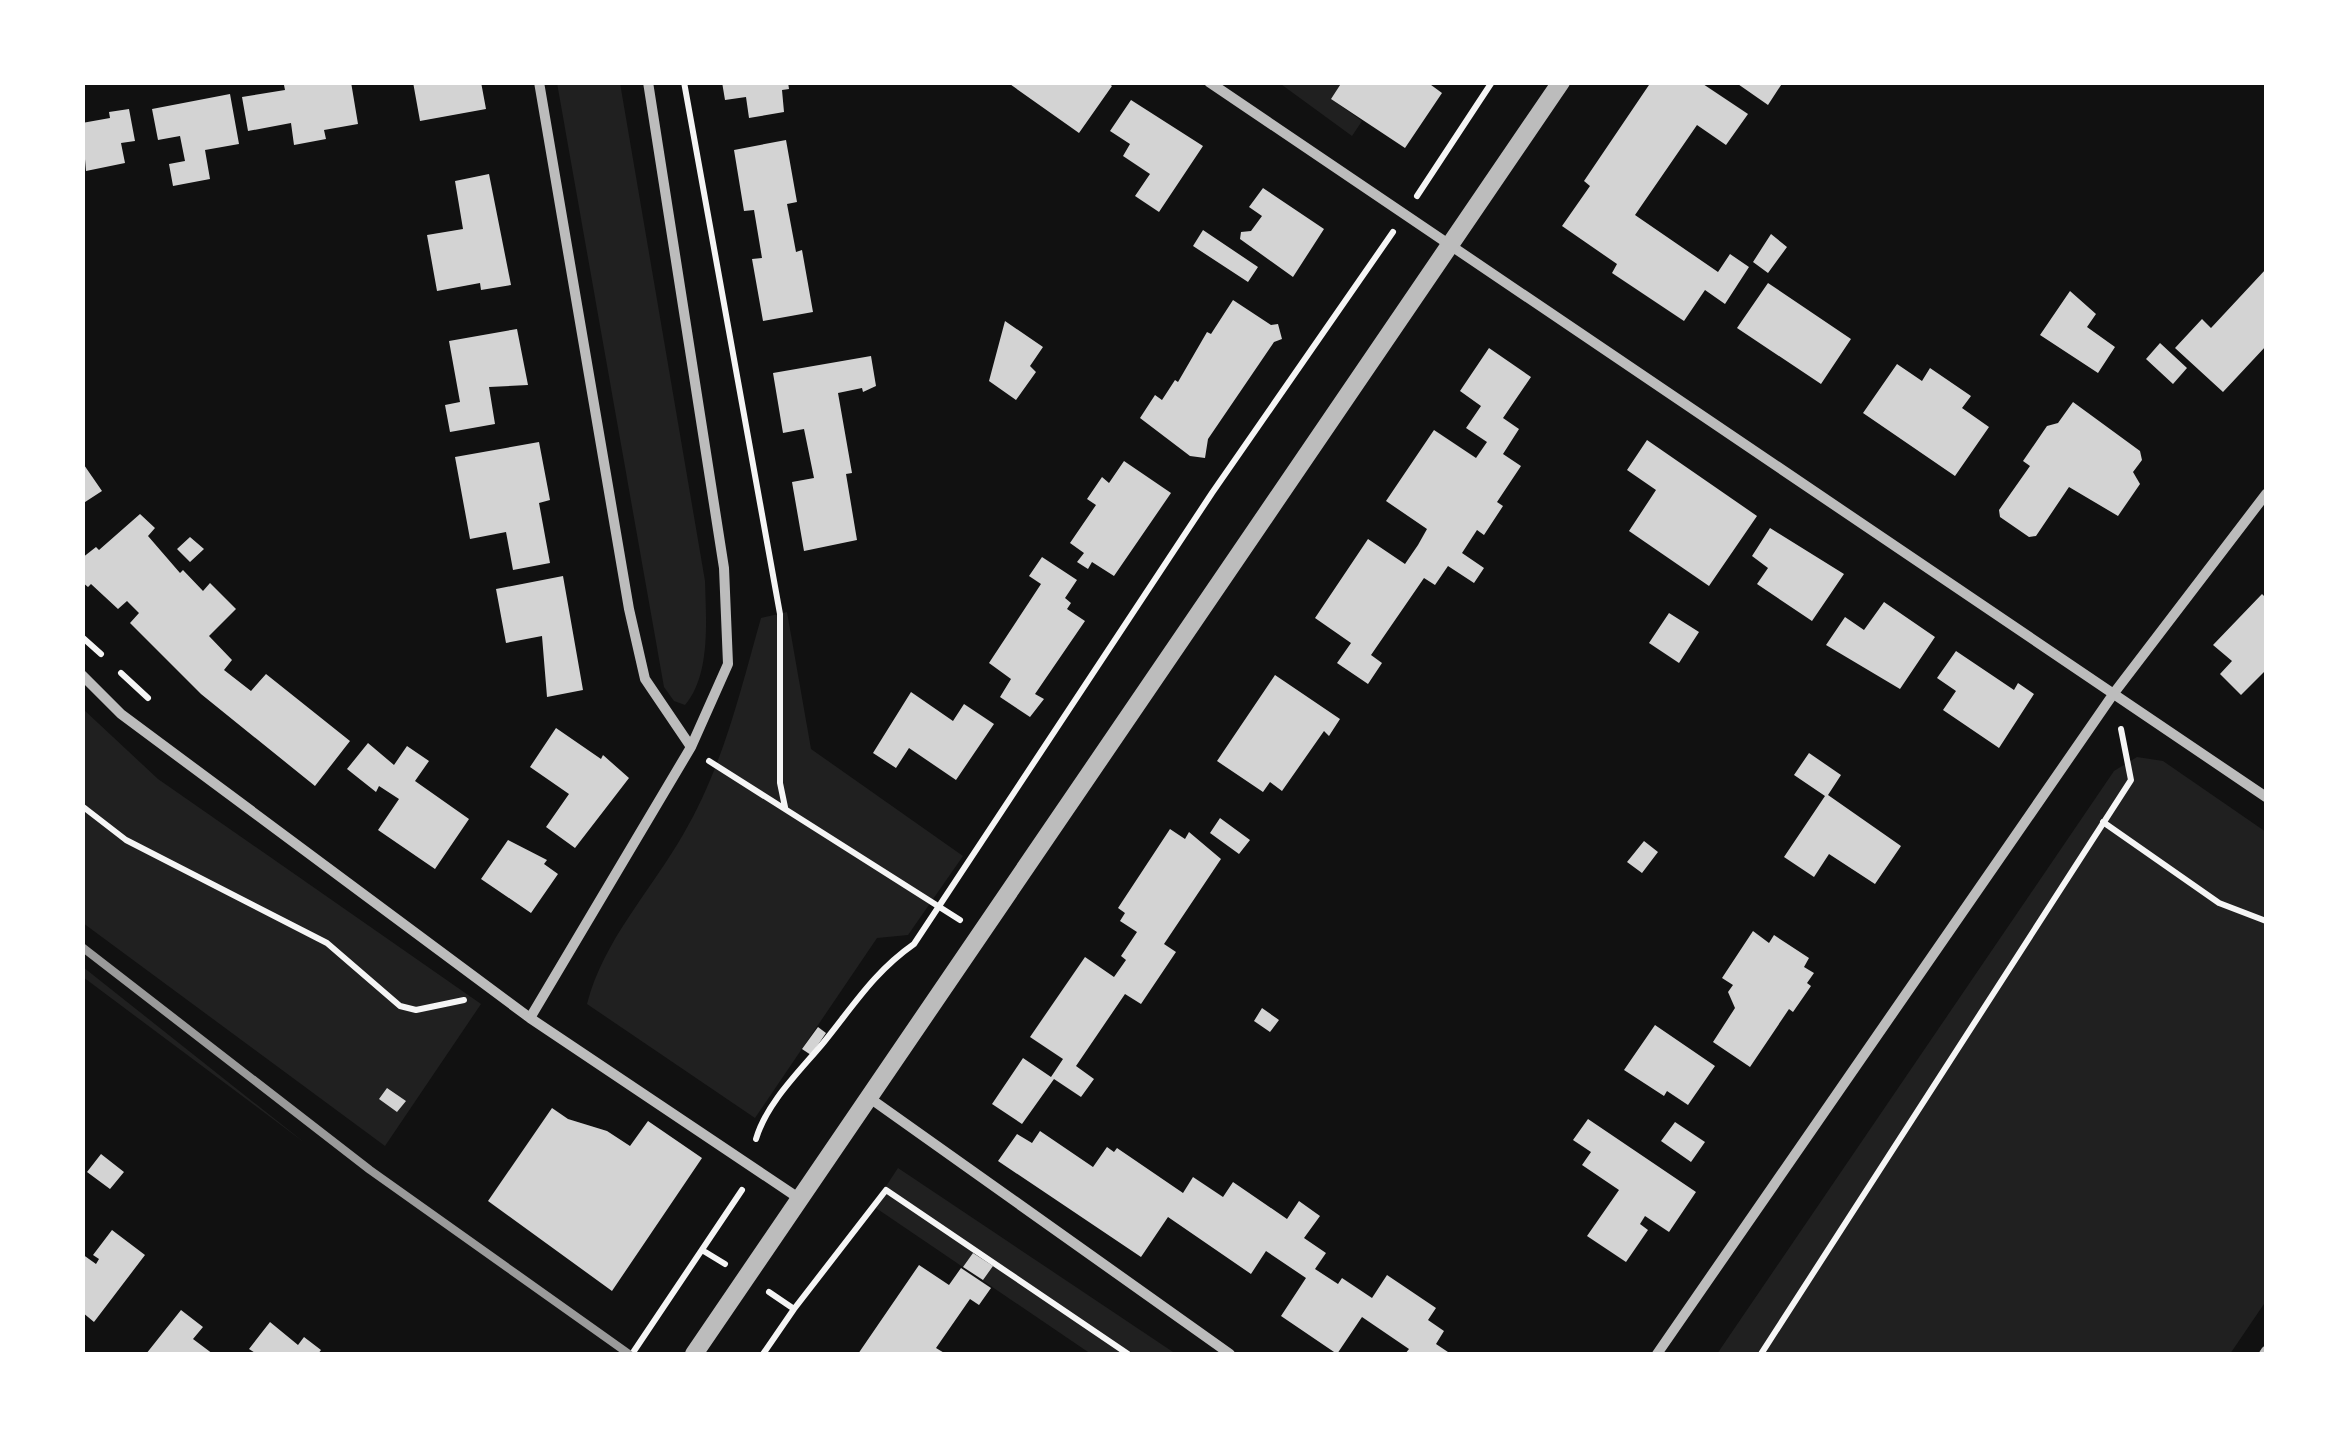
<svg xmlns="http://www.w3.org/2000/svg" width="2349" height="1437" viewBox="0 0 2349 1437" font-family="Georgia,serif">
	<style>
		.green { fill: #202020 }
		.building { fill: #d3d3d3 }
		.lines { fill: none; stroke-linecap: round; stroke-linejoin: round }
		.path { stroke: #f5f5f5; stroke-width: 6 }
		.minor { stroke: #bcbcbc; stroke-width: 10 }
		.tertiary { stroke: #bcbcbc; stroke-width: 18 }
		.rail { stroke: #9a9a9a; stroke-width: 8 }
	</style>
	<rect width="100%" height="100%" fill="#111"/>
	<path class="green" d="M 1278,82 L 1342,83 L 1331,99 L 1362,121 L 1352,136 Z
		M 557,83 L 620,83 L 705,581 C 706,619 711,675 685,705 L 674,701 L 664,687 Z
		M 787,612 L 811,749 L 963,856 L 908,935 L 877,938 L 755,1118 L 587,1004 C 604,939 651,891 684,833 C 723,766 740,692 761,618 Z
		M 83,709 L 158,779 L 481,1004 L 385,1146 L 83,923 Z
		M 2137,757 L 2163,761 L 2266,832 L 2266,1301 L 2230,1354 L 1717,1354 L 2114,771 Z
		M 83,967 L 305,1143 L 83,977 Z
		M 898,1168 L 1176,1354 L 1091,1354 L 873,1206 Z"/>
	<path class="building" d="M 298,82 L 351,82 L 358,124 L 324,130 L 326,139 L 294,145 L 291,123 L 248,131 L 242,97 L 285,90 L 284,85 Z
		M 413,82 L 481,82 L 486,109 L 420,121 Z
		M 722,82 L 788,82 L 789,89 L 782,90 L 784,112 L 749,118 L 746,97 L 725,100 Z
		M 1007,82 L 1107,82 L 1112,86 L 1079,133 Z
		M 1342,82 L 1427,82 L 1442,93 L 1405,148 L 1331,99 Z
		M 1651,82 L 1700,82 L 1748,114 L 1726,145 L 1697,125 L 1635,215 L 1718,272 L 1730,254 L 1749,267 L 1725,304 L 1705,290 L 1684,321 L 1612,273 L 1617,264 L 1562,226 L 1590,186 L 1584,181 Z
		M 1735,82 L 1783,82 L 1768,105 Z
		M 230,94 L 239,144 L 205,150 L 210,179 L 173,186 L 169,164 L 185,161 L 180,136 L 158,140 L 152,109 Z
		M 1131,100 L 1203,146 L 1159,212 L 1135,196 L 1150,174 L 1123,156 L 1130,144 L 1110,131 Z
		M 129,109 L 135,141 L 121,143 L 125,163 L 86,171 L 82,123 L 110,118 L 109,112 Z
		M 786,140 L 797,202 L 787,204 L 796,252 L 802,250 L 813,312 L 763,321 L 752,259 L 762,258 L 754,210 L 744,211 L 734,150 Z
		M 489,174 L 511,285 L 481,290 L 480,283 L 437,291 L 427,235 L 463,229 L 455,181 Z
		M 1263,188 L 1324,229 L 1293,277 L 1240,239 L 1241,232 L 1251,231 L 1262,216 L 1249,207 Z
		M 1203,230 L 1258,267 L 1248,282 L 1193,246 Z
		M 1771,234 L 1787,247 L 1768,273 L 1753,262 Z
		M 2266,269 L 2266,346 L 2223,392 L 2175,348 L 2202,319 L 2211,328 Z
		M 1768,283 L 1851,339 L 1821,384 L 1737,328 Z
		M 2070,291 L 2096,314 L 2087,327 L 2115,347 L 2098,373 L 2040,335 Z
		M 1233,300 L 1271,325 L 1278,324 L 1282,339 L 1274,342 L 1208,439 L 1205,458 L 1190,456 L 1140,418 L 1155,395 L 1162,400 L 1175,380 L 1178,382 L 1207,332 L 1211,334 Z
		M 1005,321 L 1043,347 L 1030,366 L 1036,372 L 1016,400 L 989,381 Z
		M 517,329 L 528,385 L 489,387 L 495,424 L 450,432 L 445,405 L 460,402 L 449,341 Z
		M 2160,343 L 2187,368 L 2173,384 L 2146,359 Z
		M 1489,348 L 1531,377 L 1503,418 L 1519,429 L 1503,454 L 1521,466 L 1497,502 L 1503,506 L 1484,535 L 1477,530 L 1462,553 L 1484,568 L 1474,583 L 1448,566 L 1435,585 L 1424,578 L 1371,655 L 1382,663 L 1368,684 L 1337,663 L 1351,643 L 1315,618 L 1368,539 L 1405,564 L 1418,545 L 1427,529 L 1386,501 L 1434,430 L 1476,458 L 1487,442 L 1466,428 L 1481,406 L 1460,391 Z
		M 871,356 L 876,386 L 863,392 L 862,388 L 838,393 L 852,473 L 846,474 L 857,540 L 804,551 L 792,482 L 814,478 L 804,429 L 783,433 L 773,373 Z
		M 1897,364 L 1922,381 L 1930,368 L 1971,396 L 1962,408 L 1989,427 L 1955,476 L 1863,413 Z
		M 2073,402 L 2140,451 L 2142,460 L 2133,472 L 2140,484 L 2118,516 L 2069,487 L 2036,536 L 2029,537 L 2000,517 L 1999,510 L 2030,466 L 2023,461 L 2047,426 L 2058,423 Z
		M 1647,440 L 1757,516 L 1709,586 L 1629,531 L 1656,490 L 1627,470 Z
		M 539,442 L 550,500 L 539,503 L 550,563 L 513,570 L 506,532 L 470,539 L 455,457 Z
		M 1124,461 L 1171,493 L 1114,576 L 1092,562 L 1088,569 L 1077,562 L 1084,553 L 1070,543 L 1096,505 L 1087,499 L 1102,477 L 1109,483 Z
		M 82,462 L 102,491 L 82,504 Z
		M 140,514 L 155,528 L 148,536 L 180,573 L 183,570 L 203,591 L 210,583 L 236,609 L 209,636 L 232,660 L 224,670 L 251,691 L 266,674 L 350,741 L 315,786 L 201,694 L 130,623 L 139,613 L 127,601 L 118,609 L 91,584 L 88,587 L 82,582 L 82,558 L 96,547 L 99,550 Z
		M 1770,528 L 1844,574 L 1812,621 L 1757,584 L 1768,568 L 1752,556 Z
		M 190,537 L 204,549 L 190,562 L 177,549 Z
		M 1042,557 L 1077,580 L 1065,598 L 1071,603 L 1067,609 L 1085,621 L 1035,694 L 1044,699 L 1030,717 L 1000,697 L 1011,679 L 989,663 L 1041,584 L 1029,576 Z
		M 563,576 L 583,690 L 547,697 L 542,636 L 506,643 L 496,589 Z
		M 2262,594 L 2266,598 L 2266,670 L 2241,695 L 2220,674 L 2232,661 L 2213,645 Z
		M 1884,602 L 1935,637 L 1900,689 L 1826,645 L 1845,617 L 1864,630 Z
		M 1669,613 L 1699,632 L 1679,663 L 1649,643 Z
		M 1956,651 L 2014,690 L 2018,683 L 2034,694 L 1999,748 L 1943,710 L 1956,691 L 1937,678 Z
		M 1275,675 L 1340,719 L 1329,736 L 1324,731 L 1282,791 L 1270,782 L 1263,792 L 1217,761 Z
		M 911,692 L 953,721 L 964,704 L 994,724 L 956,780 L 909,748 L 896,768 L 873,753 Z
		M 556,728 L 601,759 L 603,755 L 629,778 L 575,848 L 546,827 L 569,794 L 530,767 Z
		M 368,743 L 394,765 L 407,746 L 429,761 L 415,781 L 469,819 L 435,869 L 378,830 L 399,799 L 379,786 L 376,792 L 347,769 Z
		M 1809,753 L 1841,775 L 1828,795 L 1901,846 L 1875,884 L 1829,854 L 1814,877 L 1784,857 L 1825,796 L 1794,775 Z
		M 1220,818 L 1250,840 L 1239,854 L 1210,833 Z
		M 1170,829 L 1185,839 L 1189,832 L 1221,859 L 1164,944 L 1176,952 L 1141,1004 L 1125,994 L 1076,1066 L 1094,1079 L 1081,1097 L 1054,1079 L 1022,1124 L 992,1104 L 1023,1058 L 1051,1077 L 1063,1059 L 1030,1037 L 1085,957 L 1114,977 L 1126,960 L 1121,956 L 1137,932 L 1120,921 L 1125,913 L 1118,908 Z
		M 508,840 L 547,860 L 544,864 L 558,874 L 531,913 L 481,879 Z
		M 1644,841 L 1658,852 L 1642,873 L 1627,862 Z
		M 1753,931 L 1769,943 L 1774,935 L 1809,958 L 1804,967 L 1814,973 L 1807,983 L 1811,986 L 1793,1012 L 1789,1009 L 1750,1067 L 1713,1042 L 1735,1008 L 1728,992 L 1733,985 L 1722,978 Z
		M 1262,1008 L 1279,1020 L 1270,1032 L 1254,1021 Z
		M 1655,1025 L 1715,1066 L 1688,1105 L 1667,1091 L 1664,1096 L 1624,1070 Z
		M 818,1027 L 826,1033 L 811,1055 L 802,1049 Z
		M 387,1088 L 406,1101 L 397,1112 L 379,1099 Z
		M 552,1108 L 568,1119 L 607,1131 L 630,1146 L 648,1121 L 702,1158 L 612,1291 L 488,1201 Z
		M 1588,1119 L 1696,1192 L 1669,1232 L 1645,1216 L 1640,1224 L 1648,1230 L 1626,1262 L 1587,1236 L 1619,1190 L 1582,1165 L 1591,1152 L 1573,1140 Z
		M 1675,1122 L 1705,1142 L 1691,1162 L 1661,1141 Z
		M 1040,1131 L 1093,1167 L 1107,1147 L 1114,1152 L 1117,1148 L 1183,1193 L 1193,1177 L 1223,1197 L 1233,1182 L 1287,1219 L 1299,1201 L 1320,1216 L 1304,1238 L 1326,1253 L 1315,1269 L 1338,1284 L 1342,1278 L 1372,1298 L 1387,1275 L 1436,1308 L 1428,1320 L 1444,1331 L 1436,1344 L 1451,1354 L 1405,1354 L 1409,1349 L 1362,1317 L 1337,1354 L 1281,1316 L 1306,1278 L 1266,1251 L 1251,1274 L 1168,1217 L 1141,1257 L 998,1161 L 1017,1134 L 1032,1143 Z
		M 101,1154 L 124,1172 L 110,1189 L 87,1172 Z
		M 112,1230 L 145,1255 L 94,1322 L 82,1312 L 82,1254 L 96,1264 L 99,1259 L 93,1255 Z
		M 973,1253 L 993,1266 L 983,1280 L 963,1267 Z
		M 919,1265 L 949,1285 L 961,1268 L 991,1288 L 979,1305 L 970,1299 L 936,1348 L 946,1354 L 858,1354 Z
		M 181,1310 L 203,1327 L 193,1339 L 213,1354 L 146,1354 Z
		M 270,1322 L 298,1345 L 304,1337 L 321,1350 L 318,1354 L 257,1354 L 249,1349 Z"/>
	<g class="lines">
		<path class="path" d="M 684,82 L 780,614 L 780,783 L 785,807
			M 1417,196 L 1492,82
			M 82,637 L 101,654
			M 121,673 L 148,698
			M 709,761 L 960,920
			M 82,806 L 126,840 L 327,943 L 400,1006 L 416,1010 L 464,1000
			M 2103,822 L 2219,903 L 2266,921
			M 756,1139 C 767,1102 800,1071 824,1042 C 854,1005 874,972 914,944 L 1212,493 L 1393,232
			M 702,1250 L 725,1264
			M 769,1292 L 794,1309 L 886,1190 L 1128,1354
			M 632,1354 L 742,1190
			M 763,1354 L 794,1309
			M 1761,1354 L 2131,780 L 2121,729"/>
		<path class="minor" d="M 539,82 L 629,609 L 645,679 L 691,747
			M 1209,82 L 2266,797
			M 82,675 L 121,714 L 530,1018 L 800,1199
			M 530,1018 L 691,747 L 728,664 L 724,568 L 648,82
			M 871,1099 L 1230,1354
			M 1657,1354 L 2114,693 L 2266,494
			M 2264,1354 L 2266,1351"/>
		<path class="tertiary" d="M 694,1354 L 1561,82"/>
		<path class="rail" d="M 82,947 L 370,1170 L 629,1354"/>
	</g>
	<rect width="2349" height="1437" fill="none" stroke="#ffffff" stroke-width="170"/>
</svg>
